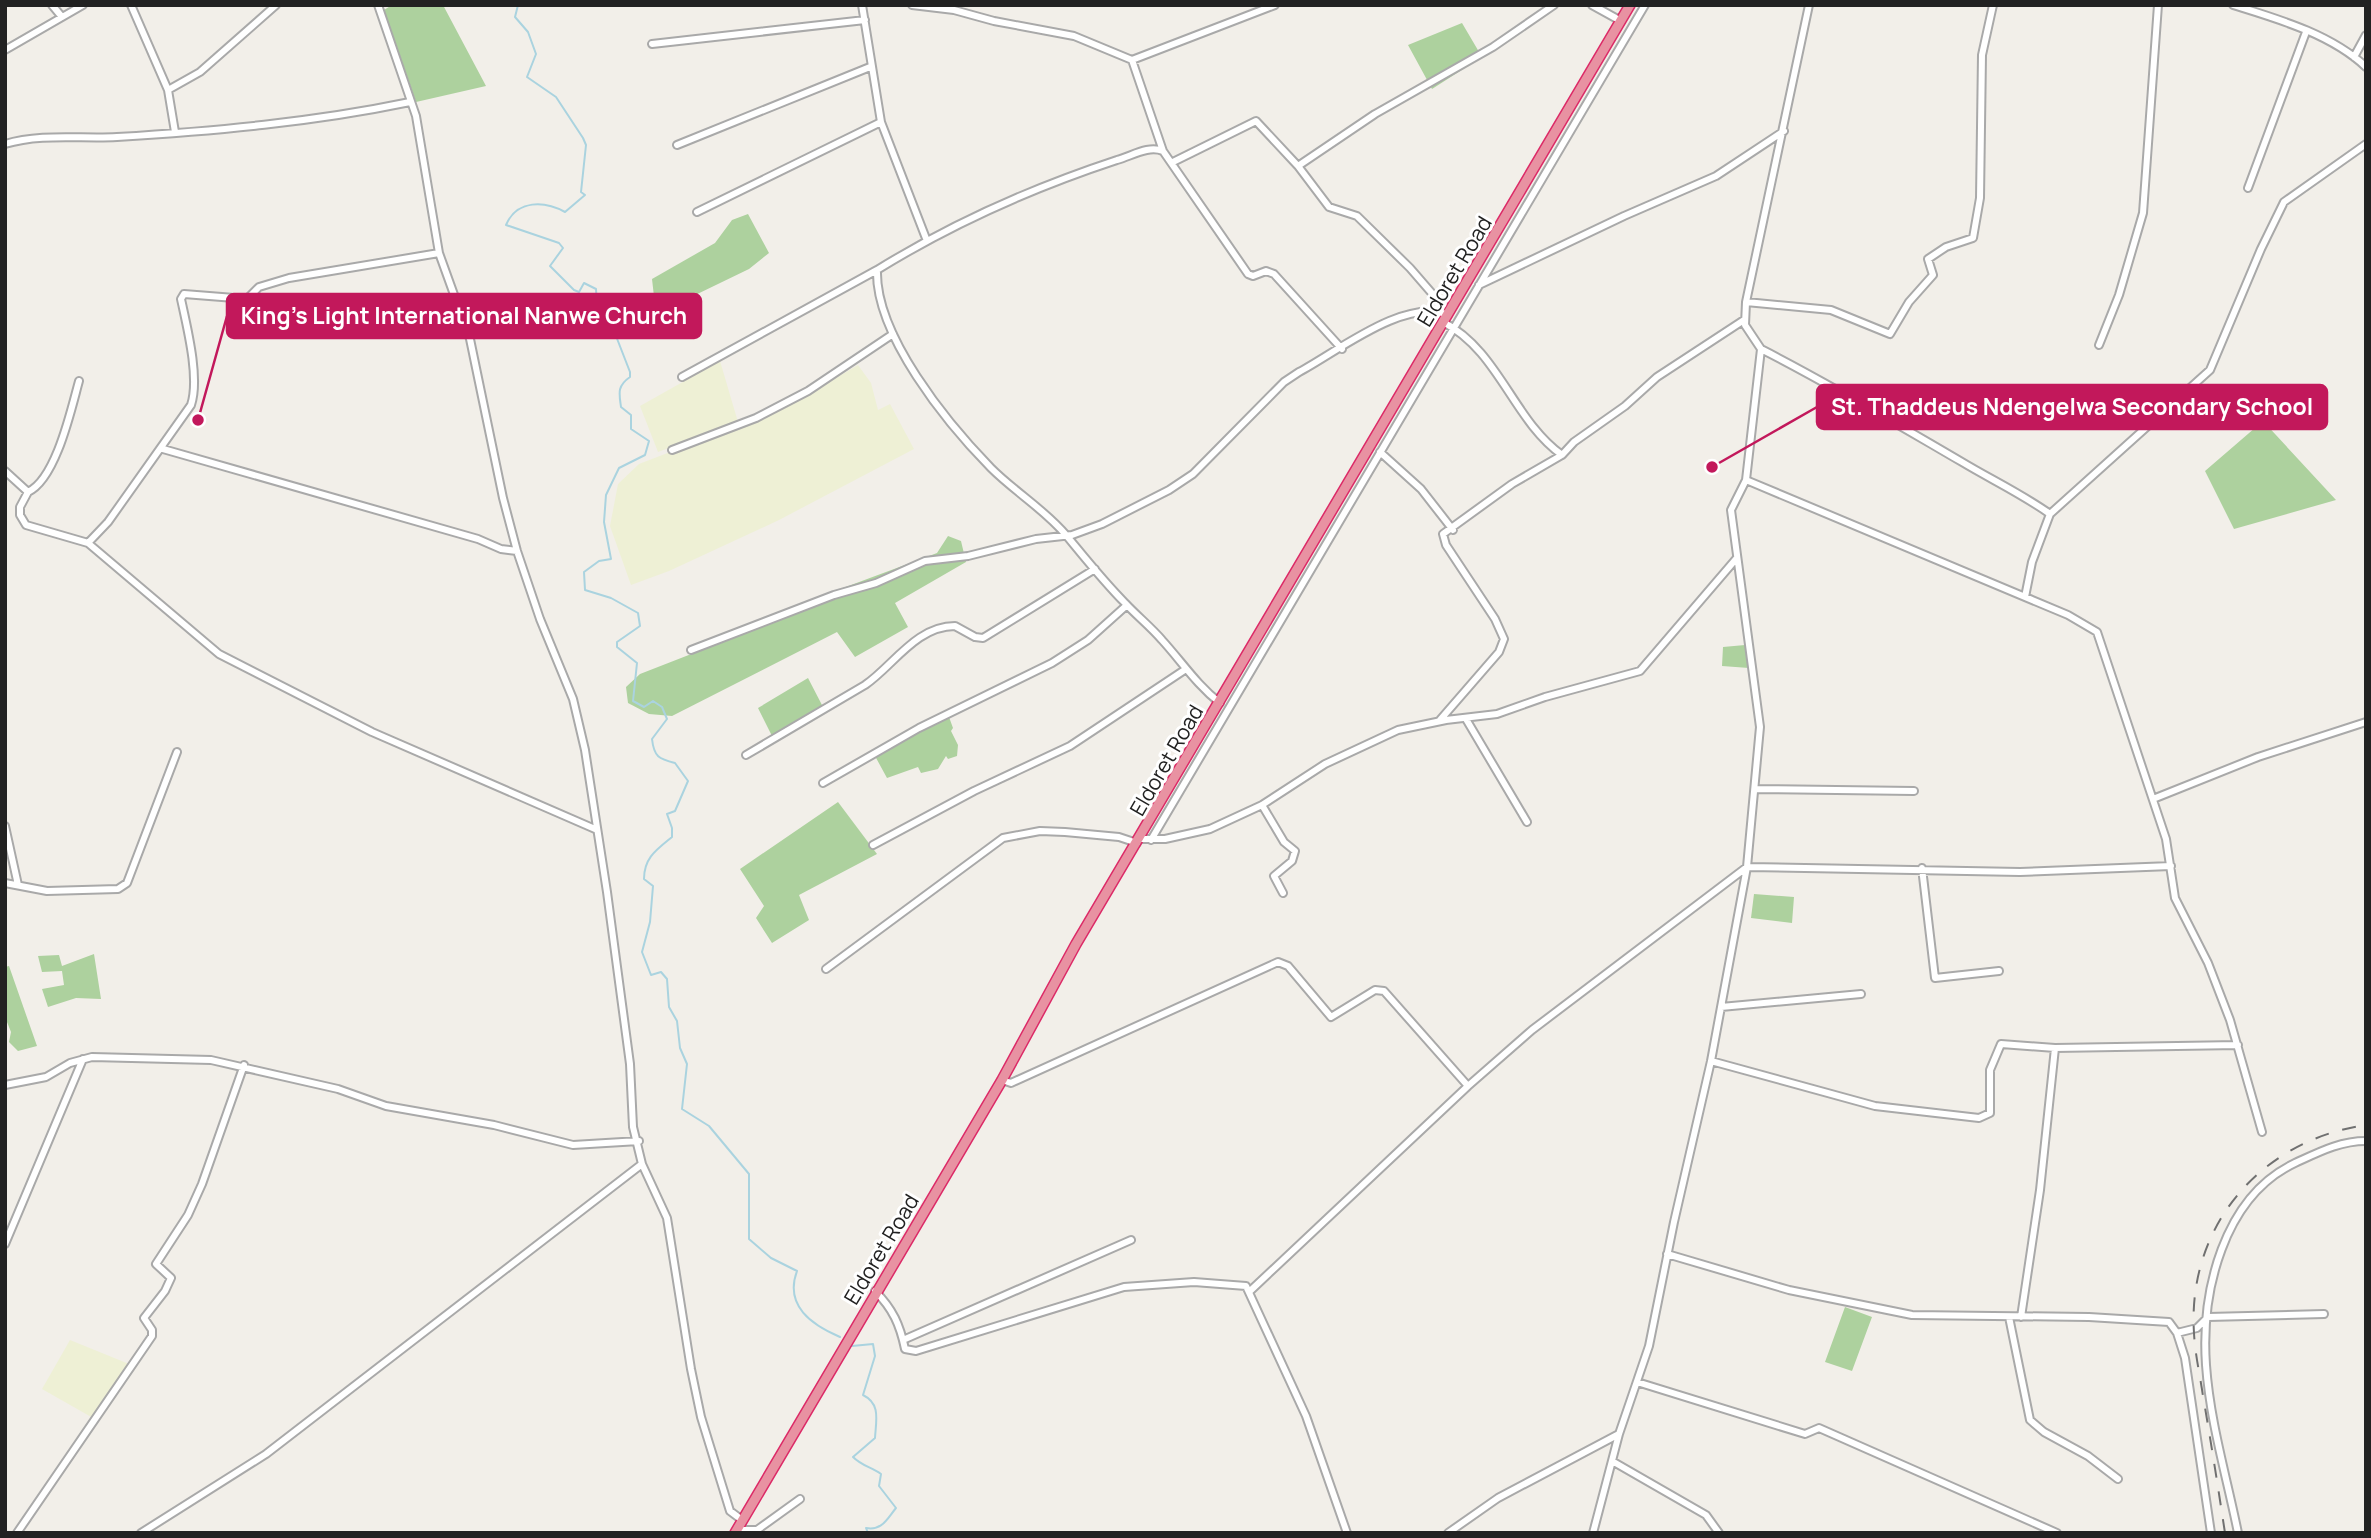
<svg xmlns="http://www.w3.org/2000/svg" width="2371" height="1538" viewBox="0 0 2371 1538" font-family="Manrope,sans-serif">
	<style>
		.farmland { fill: #eef0d5 }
		.forest { fill: #add19e }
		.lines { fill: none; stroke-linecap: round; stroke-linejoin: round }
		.stream { stroke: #aad3df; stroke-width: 2 }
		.minor-casing { stroke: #a9a9a9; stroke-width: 10 }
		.highway-casing { stroke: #dc2a67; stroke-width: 12 }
		.minor { stroke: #fff; stroke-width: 6 }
		.highway { stroke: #e892a2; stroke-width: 9 }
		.rail { stroke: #707070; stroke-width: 2; stroke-dasharray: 14 14; stroke-linecap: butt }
		.labels { text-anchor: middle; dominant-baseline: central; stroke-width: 6; stroke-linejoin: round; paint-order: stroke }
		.street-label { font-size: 21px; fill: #222; stroke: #fff }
		.leader { fill: none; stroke: #c2185b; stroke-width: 2.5 }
		.callout-dot { fill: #c2185b; stroke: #fff; stroke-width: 2.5 }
		.callout { fill: #c2185b; stroke: #c2185b; stroke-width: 2.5 }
		.callout-label { font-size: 23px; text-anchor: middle; font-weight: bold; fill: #fff }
	</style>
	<rect width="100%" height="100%" fill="#f2efe9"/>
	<path class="farmland" d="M 720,361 L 738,422 L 658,452 L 640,406 Z
		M 858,365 L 871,383 L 878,410 L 890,404 L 914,449 L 779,520 L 669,571 L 631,585 L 610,526 L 618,484 L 639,464 L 787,407 Z
		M 70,1340 L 129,1364 L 93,1418 L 42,1389 Z"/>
	<path class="forest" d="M 392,5 L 443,5 L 486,86 L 416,102 L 384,10 Z
		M 1462,23 L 1482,57 L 1432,89 L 1408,45 Z
		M 748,214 L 769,253 L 749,269 L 656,314 L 652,279 L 715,243 L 732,220 Z
		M 2263,421 L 2336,500 L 2234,529 L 2205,471 Z
		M 948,536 L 961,541 L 966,562 L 895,603 L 908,627 L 855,657 L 837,632 L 672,716 L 649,714 L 628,703 L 626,687 L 640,674 L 699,651 L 792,607 L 937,553 Z
		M 1745,645 L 1749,668 L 1722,666 L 1723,647 Z
		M 808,678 L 823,707 L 772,736 L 758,708 Z
		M 949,717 L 953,728 L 951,731 L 958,745 L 957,756 L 948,759 L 946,756 L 938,769 L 921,773 L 918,767 L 887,778 L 875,756 Z
		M 838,802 L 877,854 L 799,895 L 809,920 L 772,943 L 756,918 L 764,906 L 740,869 Z
		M 1754,894 L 1794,897 L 1792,923 L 1751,918 Z
		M 94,954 L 101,999 L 76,998 L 48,1007 L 42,989 L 64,985 L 62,971 L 42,972 L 38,956 L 59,955 L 62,966 Z
		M 9,966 L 37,1046 L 18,1051 L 9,1042 L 11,1032 L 5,1017 L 5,967 Z
		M 1845,1307 L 1872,1317 L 1852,1371 L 1825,1362 Z"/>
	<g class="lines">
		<path class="stream" d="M 518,5 L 515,17 L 528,32 L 536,54 L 527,77 L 556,97 L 583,138 L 586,145 L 581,192 L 585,195 L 565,212 C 545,201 517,199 506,225 L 559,243 L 563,248 L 550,266 L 574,290 L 579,292 L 584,283 L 596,289 L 597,307 L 618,323 L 616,336 L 630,372 L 630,377 C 617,386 619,393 621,407 L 631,415 L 631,429 L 649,441 L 645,455 L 619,468 L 606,495 L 604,522 L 611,559 L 599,561 L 584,572 L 585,590 L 611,598 L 638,613 L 640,626 L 617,642 L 617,647 L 637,663 L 633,701 L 644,707 L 653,701 L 662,707 L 667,719 L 652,739 C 654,757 659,759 675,763 L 688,781 L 675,811 L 667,814 L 672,828 L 672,837 C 656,850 644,858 644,879 L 653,886 L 650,922 L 642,952 L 651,975 L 661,972 L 667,979 L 669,1007 L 677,1021 L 680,1048 L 687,1064 L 682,1109 L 709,1126 L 749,1174 L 749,1239 L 771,1258 L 797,1271 C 784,1306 812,1325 840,1337
			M 852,1346 L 873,1344 L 875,1356 L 863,1395 C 881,1404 876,1420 875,1438 L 853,1457 C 862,1466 871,1467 881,1474 L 879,1486 L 896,1508 C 887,1519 882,1531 866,1528 L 868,1533"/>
		<g class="minor-casing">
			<path id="minor" d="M 52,5 L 62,17
				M 131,5 L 168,90 L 200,72 L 276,5
				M 378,5 L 416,116 L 439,253 L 470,339 L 503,498 L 517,551 L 540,619 L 573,699 L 585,750 L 607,892 L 630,1064 L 633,1127 L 642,1164 L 667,1218 L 691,1369 L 701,1417 L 730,1511 L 742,1520
				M 862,5 L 881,122 L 927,241
				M 912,5 L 954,10 L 994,21 L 1074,36 L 1132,60 L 1275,5
				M 1592,5 L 1621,21
				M 2233,5 C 2278,19 2331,34 2366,67
				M 652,44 L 865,20
				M 5,50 L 83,5
				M 2354,57 L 2366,35
				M 1132,60 L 1163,151 L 1248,274 L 1253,276 L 1266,271 L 1274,274 L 1342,349
				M 168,90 L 175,132
				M 5,144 C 41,133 80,139 117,137 C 215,131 314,122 410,102
				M 677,145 L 870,67
				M 1163,151 C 1148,145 1132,156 1117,160 C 1032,188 953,223 877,270 C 875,335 947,423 991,468 C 1015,492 1044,509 1066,535 C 1085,558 1104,582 1125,603 C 1137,616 1151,627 1162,640 C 1182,662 1197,685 1220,703
				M 1173,162 L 1256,121 L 1298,166 L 1375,114 L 1493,47 L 1554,5
				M 1298,166 L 1329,207 L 1357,216 L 1410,268 L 1436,298 L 1440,311
				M 2248,188 L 2306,32
				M 697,212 L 881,122
				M 1479,285 L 1624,216 L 1716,176 L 1784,131
				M 1746,302 L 1831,310 L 1890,334 L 1909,302 L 1933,275 L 1928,259 L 1946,247 L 1973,238 L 1980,198 L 1982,55 L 1993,5
				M 1443,322 C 1499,351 1513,420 1562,455 L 1574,442 L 1625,406 L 1657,377 L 1744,320
				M 2099,345 L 2119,295 L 2143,213 L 2158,5
				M 1761,349 C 1830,384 1895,423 1962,462 C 1992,480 2022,494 2050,514
				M 682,377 L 877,270
				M 163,449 L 478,539 L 501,549 L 517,551
				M 672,450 L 756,418 L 808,391 L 893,334
				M 1380,452 L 1421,489 L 1453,530
				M 5,471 L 28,492 L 20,507 L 20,515 L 26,525 L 88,543 L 219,654 L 372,732 L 595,829
				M 1746,480 L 1761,349 L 1745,325 L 1746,302 L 1809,5
				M 28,492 C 56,479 71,410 79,381
				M 88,543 L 108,522 L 191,405 C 200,378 187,327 181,299 L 184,294 L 247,299 L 259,287 L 289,278 L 439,253
				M 2025,597 L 2032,562 L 2050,514 L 2210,370 L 2261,249 L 2284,202 L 2366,144
				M 691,650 L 834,595 L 876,583 L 925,561 L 968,556 L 1036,539 L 1072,535 L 1102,524 L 1169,490 L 1193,474 L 1284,382 L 1299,372 C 1337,352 1405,297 1448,315
				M 1466,719 L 1527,822
				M 1440,720 L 1499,652 L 1504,639 L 1495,619 L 1446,545 L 1443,534 L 1512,484 L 1562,455
				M 746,755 L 865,685 C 893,666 916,626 955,626 L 975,637 L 983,638 L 1095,569
				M 823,783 L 919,728 L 1052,663 L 1088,640 L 1127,605
				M 1755,789 L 1914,791
				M 2153,799 L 2258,757 L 2366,722
				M 1262,805 L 1284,842 L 1295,851 L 1292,861 L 1274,876 L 1283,893
				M 5,826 L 18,885
				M 1140,839 L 1165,839 L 1210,829 L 1262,805 L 1325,764 L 1398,730 L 1446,720 L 1497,714 L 1545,697 L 1640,671 L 1736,559
				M 1151,840 L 1645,5
				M 873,845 L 974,791 L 1070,746 L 1186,669
				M 1922,868 L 1935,978 L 1999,971
				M 5,883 L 47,891 L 118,889 L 127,883 L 177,752
				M 826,969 L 1003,838 L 1040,831 L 1065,832 L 1119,837 L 1137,843
				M 1721,1007 L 1861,994
				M 2055,1048 L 2238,1045
				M 1711,1061 L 1875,1106 L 1979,1118 L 1990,1113 L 1990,1070 L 2001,1044 L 2055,1048 L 2040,1190 L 2021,1317
				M 1002,1080 L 1011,1083 L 1278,962 L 1288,966 L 1331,1017 L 1375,990 L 1384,991 L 1468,1086
				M 5,1085 L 46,1077 L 70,1063 L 92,1057 L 211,1060 L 338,1089 L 386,1106 L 494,1125 L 573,1145 L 639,1141
				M 5,1244 L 83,1059
				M 1667,1254 L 1789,1290 L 1912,1315 L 2089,1317 L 2169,1322 L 2177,1333 L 2185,1358 L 2211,1533
				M 875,1291 C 893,1309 900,1325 905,1349 L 916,1351 L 1124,1287 L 1194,1282 L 1246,1286 L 1306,1416 L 1347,1533
				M 1249,1292 L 1468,1086 L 1532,1030 L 1747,867 L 2020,872 L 2171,866
				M 2009,1317 L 2030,1420 L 2044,1432 L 2088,1456 L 2118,1479
				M 2177,1333 L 2197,1328 L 2208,1317 L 2324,1314
				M 903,1340 L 1131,1240
				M 1637,1382 L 1805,1434 L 1819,1428 L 2057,1533
				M 1612,1461 L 1706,1515 L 1719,1533
				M 737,1530 L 757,1530 L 800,1499
				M 17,1533 L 152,1336 L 152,1330 L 144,1318 L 165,1291 L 171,1278 L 156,1264 L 188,1215 L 202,1184 L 244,1065
				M 141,1533 L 266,1454 L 642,1164
				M 1448,1533 L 1498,1498 L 1619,1434
				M 1593,1533 L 1619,1434 L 1649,1346 L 1674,1222 L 1711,1061 L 1747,867 L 1760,727 L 1731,510 L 1746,480 L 2068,615 L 2097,632 L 2166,839 L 2175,898 L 2208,963 L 2230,1020 L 2262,1132
				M 2238,1533 C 2227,1478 2210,1422 2206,1365 C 2201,1292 2223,1197 2295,1163 C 2319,1152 2340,1141 2366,1141"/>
		</g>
		<g class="highway-casing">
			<path id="highway" d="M 735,1533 L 1002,1080 L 1076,944 L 1630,5"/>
		</g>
		<use href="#minor" class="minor"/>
		<use href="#highway" class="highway"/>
		<path class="rail" d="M 2225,1533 C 2218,1487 2211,1442 2203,1396 C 2200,1375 2195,1354 2194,1333 C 2187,1226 2261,1140 2366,1125"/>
	</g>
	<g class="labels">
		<g class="street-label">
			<text transform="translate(1454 271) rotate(-59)">Eldoret Road</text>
			<text transform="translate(1166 760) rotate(-60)">Eldoret Road</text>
			<text transform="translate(881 1249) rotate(-59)">Eldoret Road</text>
		</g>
	</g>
	<path class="leader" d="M198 420L227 316M1712 467L1817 407"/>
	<g class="callout-dot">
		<circle cx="198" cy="420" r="7"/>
		<circle cx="1712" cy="467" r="7"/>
	</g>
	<g class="callout">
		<rect x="227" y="294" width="474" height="44" rx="7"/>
		<rect x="1817" y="385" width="510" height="44" rx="7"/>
	</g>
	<g class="callout-label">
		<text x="464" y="324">King's Light International Nanwe Church</text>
		<text x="2072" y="415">St. Thaddeus Ndengelwa Secondary School</text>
	</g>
	<rect width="2371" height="1538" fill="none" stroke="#222222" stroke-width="14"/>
</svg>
